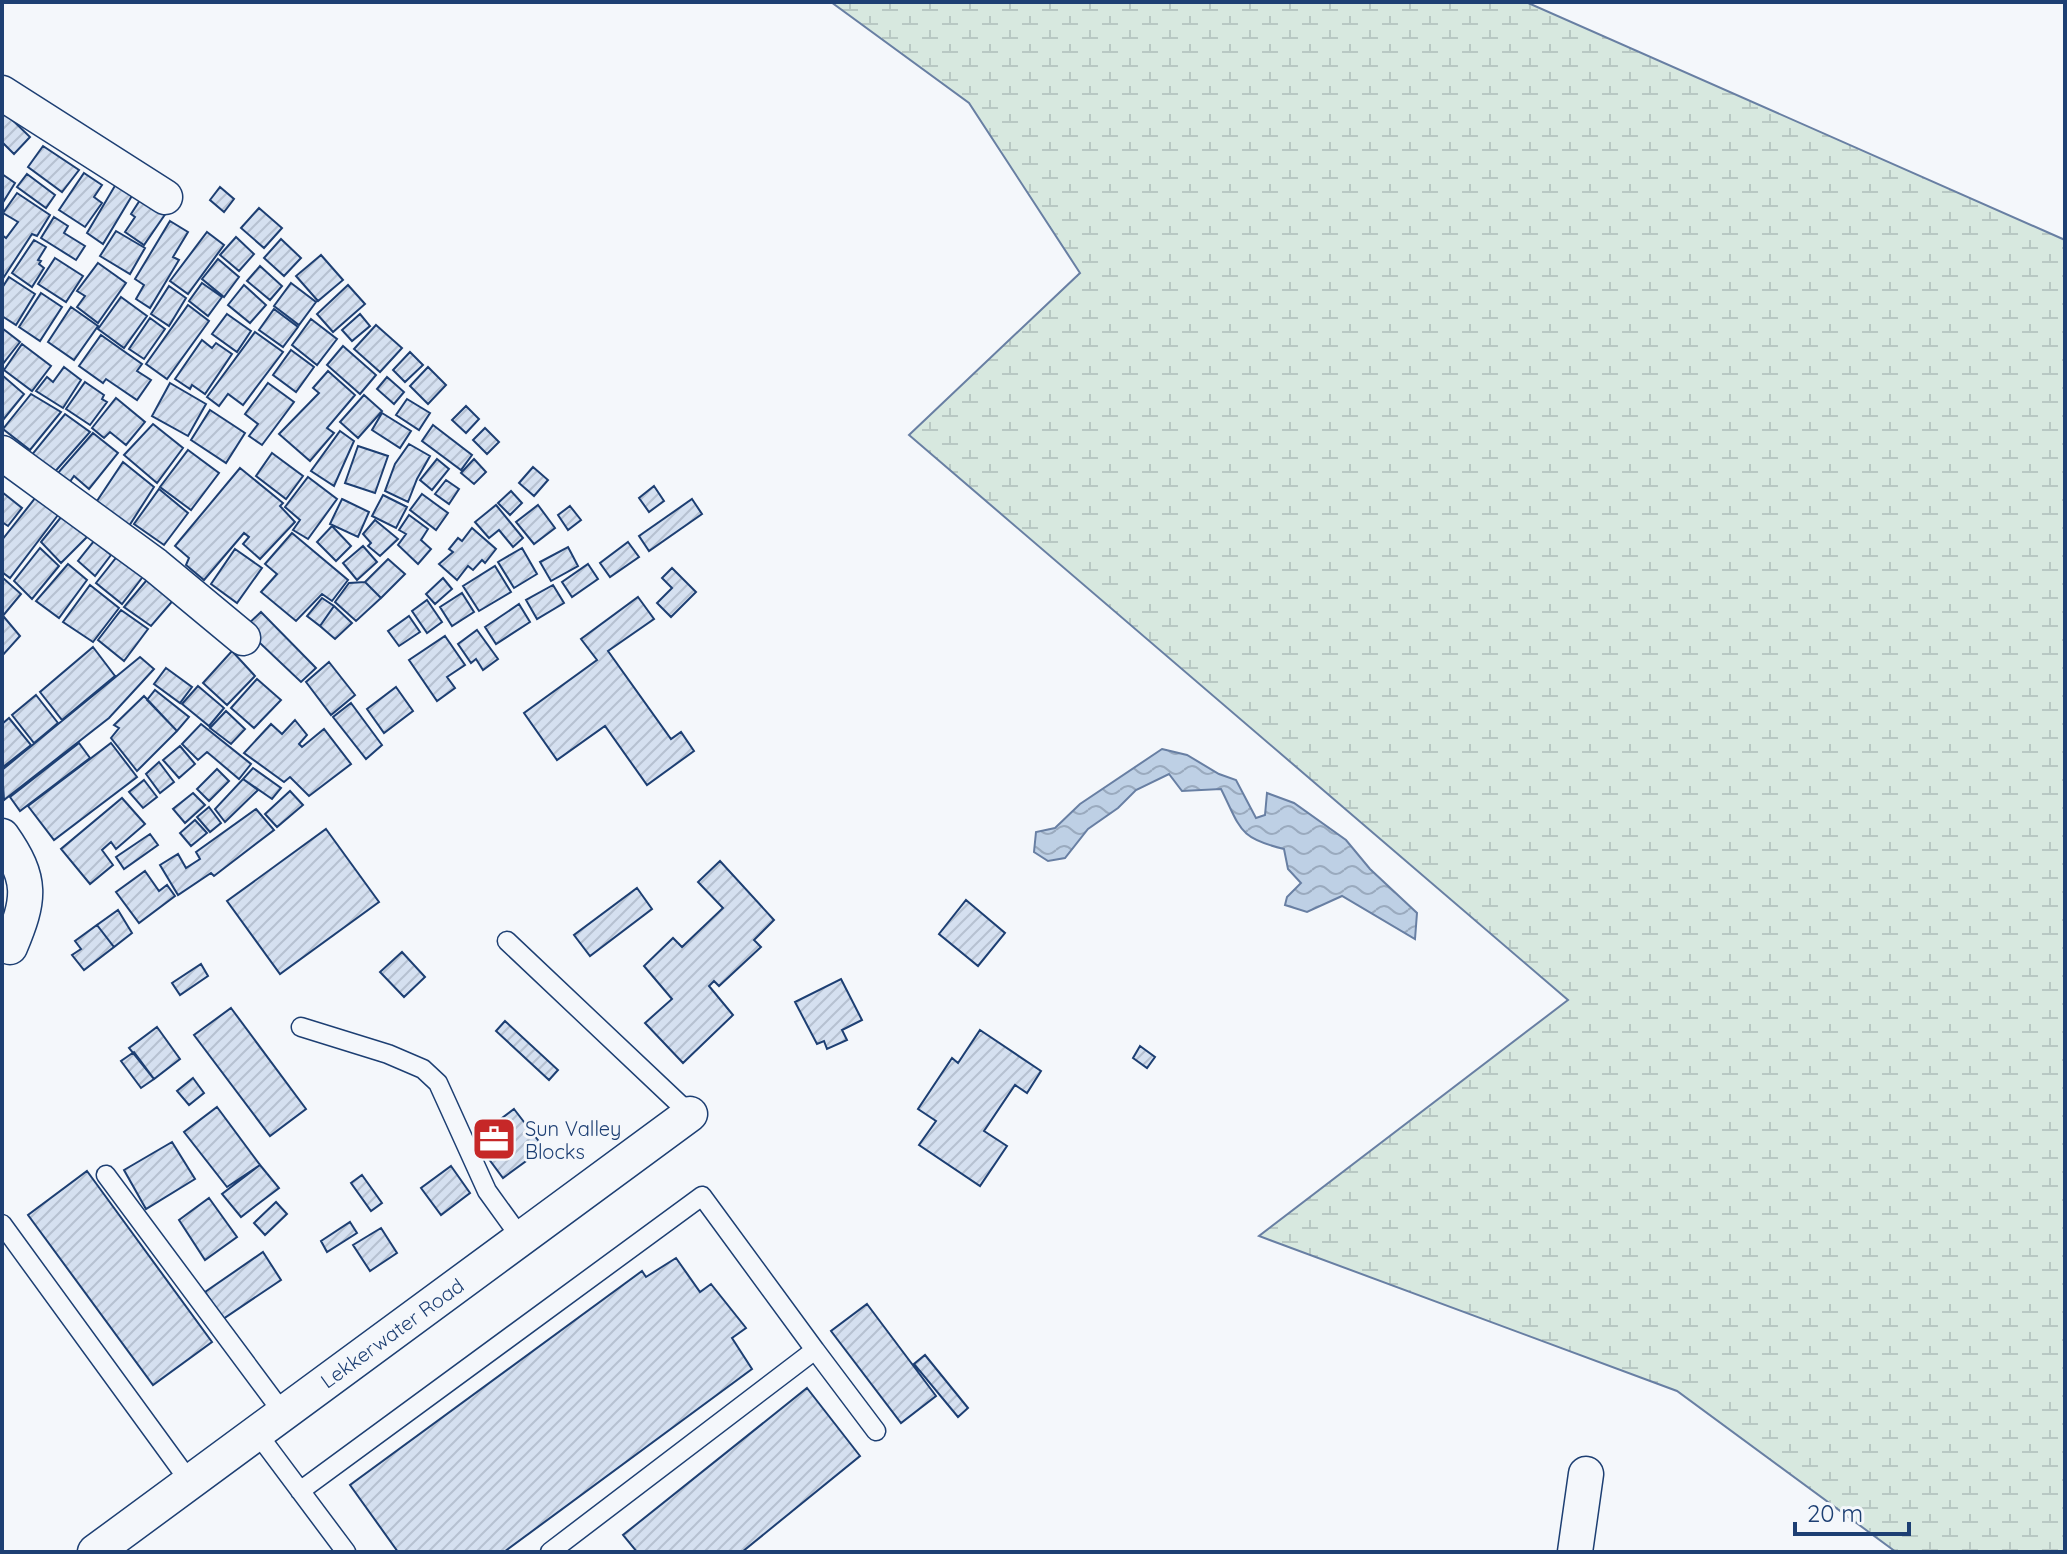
<svg xmlns="http://www.w3.org/2000/svg" width="2067" height="1554" viewBox="0 0 2067 1554" font-family="Quicksand,sans-serif">
	<style>
		.wetland { fill: url(#wetland-marsh); stroke: #687fa3; stroke-width: 2 }
		.water { fill: url(#water-waves); stroke: #687fa3; stroke-width: 2 }
		.building { fill: url(#building-hatch); stroke: #1d3f73; stroke-width: 2 }
		.lines { fill: none; stroke-linecap: round; stroke-linejoin: round }
		.lane-casing { stroke: #1d3f73; stroke-width: 21 }
		.street-casing { stroke: #1d3f73; stroke-width: 37 }
		.lane { stroke: #f4f7fb; stroke-width: 18 }
		.street { stroke: #f4f7fb; stroke-width: 34 }
		.labels { text-anchor: middle; dominant-baseline: central; stroke-width: 6; stroke-linejoin: round; paint-order: stroke }
		.poi-label { font-size: 20px; fill: #1d3f73; stroke: #f4f7fb; text-anchor: start }
		.street-label { font-size: 20px; fill: #1d3f73; stroke: #f4f7fb }
	</style>
	<defs>
		<pattern id="wetland-marsh" width="20" height="14" patternUnits="userSpaceOnUse" patternTransform="scale(2)"><rect width="20" height="14" fill="#d7e8df"/><path d="M1 5h8M5 5V1M11 12h8M15 12V8" fill="none" stroke="#b8c8c3"/></pattern>
		<pattern id="water-waves" width="16" height="10" patternUnits="userSpaceOnUse" patternTransform="scale(2)"><rect width="16" height="10" fill="#bed0e5"/><path d="M0 5q4-4 8 0t8 0" fill="none" stroke="#9aaabe"/></pattern>
		<pattern id="building-hatch" width="6" height="6" patternUnits="userSpaceOnUse" patternTransform="scale(2)"><rect width="6" height="6" fill="#d5e0f0"/><path d="M-1 1l2-2M0 6l6-6M5 7l2-2" fill="none" stroke="#b6c1d1"/></pattern>
	</defs>
	<rect width="100%" height="100%" fill="#f4f7fb"/>
	<path class="wetland" d="M 831,2 L 1526,2 L 2065,240 L 2065,1552 L 1896,1552 L 1677,1391 L 1259,1236 L 1568,1000 L 909,435 L 1080,273 L 969,103 Z"/>
	<path class="water" d="M 1162,749 L 1187,755 L 1219,774 L 1236,780 L 1256,818 L 1265,815 L 1267,793 L 1294,803 L 1346,840 L 1370,869 L 1417,913 L 1415,939 L 1342,896 L 1307,912 L 1285,905 L 1287,897 L 1301,883 L 1288,869 L 1284,849 C 1238,838 1241,829 1221,789 L 1182,791 L 1169,774 L 1136,790 L 1118,808 L 1088,829 L 1065,858 L 1048,861 L 1034,852 L 1036,832 L 1055,828 L 1080,804 Z"/>
	<path class="building" d="M 2,110 L 30,137 L 14,154 L 2,142 Z
		M 43,146 L 79,170 L 62,192 L 28,167 Z
		M 84,173 L 102,185 L 94,197 L 102,203 L 85,227 L 59,210 Z
		M 2,174 L 15,183 L 2,204 Z
		M 27,174 L 55,195 L 46,208 L 17,187 Z
		M 116,184 L 133,194 L 103,244 L 87,233 Z
		M 220,187 L 234,199 L 224,212 L 210,200 Z
		M 17,193 L 50,215 L 37,236 L 32,234 L 2,280 L 2,235 L 6,238 L 18,222 L 3,213 Z
		M 142,197 L 166,213 L 144,245 L 125,232 L 135,217 L 131,214 Z
		M 259,208 L 282,228 L 264,248 L 241,228 Z
		M 54,217 L 68,226 L 64,233 L 85,246 L 76,260 L 41,238 Z
		M 170,221 L 188,232 L 173,257 L 179,260 L 150,308 L 136,299 L 144,285 L 135,279 Z
		M 116,231 L 145,248 L 130,274 L 100,256 Z
		M 207,232 L 224,245 L 188,294 L 170,281 Z
		M 236,237 L 254,254 L 239,271 L 220,255 Z
		M 281,239 L 301,258 L 284,276 L 264,258 Z
		M 34,240 L 46,247 L 38,260 L 41,261 L 39,264 L 44,268 L 32,287 L 12,273 Z
		M 321,255 L 343,280 L 318,301 L 296,276 Z
		M 55,258 L 83,276 L 66,302 L 38,284 Z
		M 218,259 L 239,277 L 224,297 L 202,279 Z
		M 98,263 L 126,283 L 98,323 L 77,307 L 85,296 L 77,291 Z
		M 260,266 L 282,286 L 270,300 L 247,281 Z
		M 9,277 L 35,294 L 16,325 L 2,316 L 2,288 Z
		M 202,283 L 222,297 L 208,316 L 189,301 Z
		M 291,283 L 316,302 L 299,325 L 274,306 Z
		M 244,285 L 266,305 L 250,323 L 228,305 Z
		M 348,285 L 365,304 L 333,332 L 317,314 Z
		M 169,286 L 186,298 L 169,326 L 151,314 Z
		M 41,293 L 62,307 L 40,341 L 19,327 Z
		M 121,297 L 147,316 L 124,348 L 98,329 Z
		M 188,305 L 209,321 L 167,379 L 146,364 Z
		M 71,307 L 98,326 L 74,360 L 48,342 Z
		M 274,309 L 298,327 L 283,347 L 259,330 Z
		M 227,314 L 251,331 L 237,352 L 212,334 Z
		M 360,314 L 370,326 L 352,341 L 342,330 Z
		M 150,318 L 165,329 L 144,359 L 129,349 Z
		M 311,319 L 337,339 L 317,365 L 292,345 Z
		M 376,325 L 402,348 L 380,372 L 354,349 Z
		M 2,328 L 20,342 L 2,365 Z
		M 255,332 L 283,352 L 243,405 L 228,394 L 219,406 L 207,397 Z
		M 101,335 L 142,364 L 137,371 L 151,380 L 137,400 L 106,379 L 103,383 L 79,366 Z
		M 202,340 L 212,348 L 216,343 L 232,354 L 205,394 L 192,385 L 190,389 L 175,379 Z
		M 22,344 L 51,366 L 32,391 L 4,370 Z
		M 343,346 L 376,375 L 360,394 L 327,365 Z
		M 291,350 L 314,367 L 296,392 L 273,375 Z
		M 410,352 L 423,365 L 405,382 L 393,370 Z
		M 64,367 L 81,380 L 63,408 L 36,391 L 47,377 L 53,382 Z
		M 428,367 L 446,385 L 428,404 L 410,386 Z
		M 328,371 L 355,395 L 327,428 L 334,433 L 310,461 L 279,434 L 319,393 L 313,388 Z
		M 2,375 L 24,394 L 3,420 L 2,420 Z
		M 387,377 L 404,392 L 394,404 L 377,389 Z
		M 85,382 L 104,395 L 102,399 L 107,402 L 90,425 L 66,409 Z
		M 170,383 L 206,404 L 188,436 L 152,416 Z
		M 268,383 L 294,402 L 262,445 L 249,436 L 258,424 L 245,414 Z
		M 31,394 L 61,412 L 30,450 L 3,429 Z
		M 364,395 L 382,411 L 358,438 L 340,422 Z
		M 116,398 L 145,422 L 126,445 L 110,432 L 104,438 L 92,428 Z
		M 407,399 L 430,413 L 419,430 L 396,415 Z
		M 466,406 L 479,419 L 466,433 L 452,420 Z
		M 210,410 L 245,433 L 226,463 L 191,440 Z
		M 382,413 L 411,431 L 400,448 L 372,430 Z
		M 65,414 L 90,432 L 52,475 L 30,457 Z
		M 153,424 L 183,448 L 157,483 L 124,455 Z
		M 433,425 L 472,455 L 461,470 L 422,441 Z
		M 485,428 L 499,442 L 487,454 L 473,440 Z
		M 340,431 L 354,441 L 334,486 L 311,471 Z
		M 93,433 L 118,453 L 89,489 L 74,476 L 69,483 L 57,474 Z
		M 409,444 L 430,456 L 417,479 L 408,502 L 385,491 L 395,464 Z
		M 358,446 L 388,456 L 375,493 L 345,483 Z
		M 188,450 L 219,473 L 191,510 L 160,487 Z
		M 272,453 L 303,476 L 286,499 L 256,476 Z
		M 437,459 L 449,469 L 432,490 L 420,480 Z
		M 474,459 L 486,472 L 474,484 L 461,473 Z
		M 123,462 L 154,487 L 129,526 L 95,504 Z
		M 533,467 L 548,480 L 534,496 L 519,483 Z
		M 240,468 L 283,503 L 280,506 L 295,522 L 260,559 L 243,544 L 249,537 L 244,533 L 204,580 L 186,565 L 189,558 L 175,546 Z
		M 308,477 L 337,499 L 308,539 L 293,530 L 300,520 L 285,507 Z
		M 446,480 L 459,489 L 449,504 L 435,494 Z
		M 654,486 L 664,501 L 649,512 L 639,498 Z
		M 159,489 L 188,513 L 164,545 L 134,524 Z
		M 511,491 L 522,503 L 510,515 L 498,503 Z
		M 2,492 L 22,508 L 8,526 L 2,522 Z
		M 422,494 L 448,513 L 436,530 L 410,510 Z
		M 383,495 L 407,507 L 396,528 L 372,516 Z
		M 36,497 L 58,515 L 10,578 L 2,572 L 2,540 Z
		M 342,499 L 369,512 L 358,537 L 330,524 Z
		M 692,499 L 702,514 L 649,551 L 639,536 Z
		M 496,505 L 523,538 L 513,547 L 499,530 L 489,538 L 475,522 Z
		M 538,505 L 555,528 L 534,544 L 516,522 Z
		M 570,506 L 581,520 L 568,530 L 558,515 Z
		M 66,511 L 92,532 L 61,563 L 41,542 Z
		M 409,515 L 428,529 L 421,540 L 431,549 L 418,564 L 398,545 L 406,534 L 399,530 Z
		M 375,520 L 398,539 L 380,556 L 368,546 L 371,543 L 363,534 Z
		M 332,526 L 351,546 L 336,561 L 317,542 Z
		M 472,528 L 496,549 L 485,563 L 482,560 L 473,570 L 468,566 L 457,580 L 439,564 L 453,552 L 449,549 L 458,538 L 462,541 Z
		M 292,533 L 348,580 L 332,601 L 322,594 L 296,621 L 261,592 L 277,574 L 265,564 Z
		M 94,541 L 111,555 L 95,576 L 78,561 Z
		M 628,542 L 639,557 L 610,577 L 600,563 Z
		M 363,546 L 377,562 L 357,580 L 343,563 Z
		M 568,547 L 578,566 L 551,581 L 540,562 Z
		M 40,548 L 59,566 L 32,599 L 14,581 Z
		M 522,548 L 537,574 L 514,588 L 498,562 Z
		M 123,549 L 148,570 L 122,604 L 96,583 Z
		M 235,549 L 262,568 L 237,603 L 211,584 Z
		M 388,559 L 405,574 L 381,598 L 365,582 Z
		M 68,564 L 87,580 L 59,618 L 36,601 Z
		M 588,564 L 598,579 L 572,597 L 562,582 Z
		M 495,566 L 511,592 L 479,611 L 463,586 Z
		M 672,568 L 696,592 L 671,617 L 657,603 L 672,588 L 662,578 Z
		M 151,575 L 176,597 L 151,626 L 124,607 Z
		M 3,578 L 21,594 L 2,617 L 2,580 Z
		M 443,578 L 452,589 L 435,604 L 426,594 Z
		M 365,582 L 381,598 L 356,621 L 335,602 L 349,583 Z
		M 90,585 L 119,608 L 93,642 L 63,622 Z
		M 553,585 L 564,603 L 537,619 L 526,600 Z
		M 462,593 L 474,612 L 452,626 L 440,607 Z
		M 638,597 L 654,619 L 608,651 L 671,739 L 681,732 L 694,751 L 647,785 L 605,726 L 557,760 L 524,713 L 597,660 L 581,639 Z
		M 322,598 L 334,606 L 320,626 L 307,616 Z
		M 427,600 L 442,622 L 427,633 L 412,611 Z
		M 519,604 L 530,622 L 496,644 L 485,627 Z
		M 334,606 L 352,623 L 335,639 L 320,626 Z
		M 121,610 L 148,629 L 124,661 L 98,640 Z
		M 261,612 L 316,668 L 301,682 L 244,628 Z
		M 409,616 L 420,632 L 399,646 L 388,631 Z
		M 4,617 L 20,636 L 2,656 L 2,619 Z
		M 477,630 L 498,659 L 483,670 L 476,659 L 471,663 L 458,644 Z
		M 445,636 L 465,665 L 447,677 L 455,688 L 437,701 L 409,660 Z
		M 93,647 L 115,676 L 62,720 L 40,692 Z
		M 232,651 L 255,676 L 227,705 L 203,683 Z
		M 140,657 L 154,669 L 109,718 L 4,800 L 2,770 Z
		M 329,662 L 355,695 L 331,715 L 306,682 Z
		M 166,668 L 192,687 L 180,703 L 154,684 Z
		M 257,679 L 281,700 L 254,728 L 231,708 Z
		M 198,686 L 224,708 L 209,726 L 182,704 Z
		M 396,687 L 413,711 L 384,733 L 367,709 Z
		M 155,690 L 189,717 L 177,731 L 147,700 Z
		M 36,695 L 58,723 L 34,743 L 12,715 Z
		M 144,696 L 177,731 L 137,771 L 111,738 L 119,728 L 114,725 Z
		M 351,703 L 382,745 L 366,759 L 333,717 Z
		M 226,711 L 245,729 L 231,744 L 210,728 Z
		M 9,718 L 31,745 L 3,767 L 2,724 Z
		M 295,720 L 307,735 L 299,744 L 302,747 L 324,729 L 351,764 L 309,796 L 290,777 L 284,782 L 244,753 L 271,724 L 282,734 Z
		M 201,724 L 251,764 L 239,779 L 207,752 L 198,760 L 182,744 Z
		M 79,743 L 90,758 L 20,811 L 10,797 Z
		M 111,743 L 137,777 L 54,840 L 28,806 Z
		M 180,746 L 195,764 L 179,778 L 163,760 Z
		M 159,762 L 174,782 L 160,793 L 146,774 Z
		M 253,768 L 281,788 L 272,799 L 243,779 Z
		M 217,769 L 229,781 L 209,801 L 197,789 Z
		M 243,779 L 258,790 L 225,822 L 215,809 Z
		M 144,780 L 157,797 L 143,808 L 129,792 Z
		M 290,791 L 303,805 L 277,827 L 265,814 Z
		M 193,793 L 205,805 L 185,823 L 173,809 Z
		M 122,798 L 145,824 L 116,849 L 111,842 L 102,850 L 113,865 L 90,884 L 61,849 Z
		M 209,807 L 221,823 L 210,832 L 197,817 Z
		M 256,809 L 274,830 L 214,876 L 211,873 L 178,895 L 160,865 L 178,854 L 186,868 L 200,859 L 196,852 Z
		M 195,820 L 207,833 L 191,846 L 180,833 Z
		M 326,829 L 379,902 L 280,974 L 227,901 Z
		M 150,834 L 158,845 L 124,869 L 116,857 Z
		M 720,861 L 774,920 L 754,940 L 761,947 L 719,986 L 714,981 L 709,986 L 733,1015 L 683,1063 L 645,1023 L 672,999 L 644,966 L 673,938 L 682,947 L 723,908 L 698,882 Z
		M 145,871 L 159,891 L 167,885 L 175,896 L 139,923 L 116,892 Z
		M 637,888 L 652,909 L 590,956 L 574,935 Z
		M 966,900 L 1005,933 L 978,966 L 939,934 Z
		M 118,910 L 132,933 L 114,947 L 97,925 Z
		M 97,925 L 114,947 L 84,970 L 72,955 L 81,949 L 75,941 Z
		M 402,952 L 425,977 L 404,997 L 380,972 Z
		M 201,964 L 208,976 L 180,995 L 172,983 Z
		M 841,979 L 862,1020 L 842,1030 L 847,1040 L 827,1049 L 824,1041 L 817,1044 L 795,1002 Z
		M 231,1008 L 306,1109 L 270,1136 L 194,1035 Z
		M 505,1021 L 558,1070 L 549,1080 L 496,1031 Z
		M 157,1027 L 180,1059 L 154,1079 L 129,1048 Z
		M 980,1030 L 1041,1071 L 1027,1093 L 1015,1085 L 984,1131 L 1007,1146 L 980,1186 L 919,1145 L 936,1121 L 918,1109 L 952,1058 L 958,1063 Z
		M 1140,1046 L 1155,1057 L 1147,1068 L 1133,1058 Z
		M 134,1052 L 154,1079 L 141,1088 L 121,1061 Z
		M 193,1078 L 204,1093 L 189,1105 L 177,1091 Z
		M 217,1107 L 260,1165 L 227,1187 L 184,1132 Z
		M 514,1109 L 544,1148 L 503,1178 L 474,1139 Z
		M 172,1142 L 195,1179 L 146,1209 L 124,1170 Z
		M 260,1165 L 279,1188 L 241,1217 L 222,1194 Z
		M 451,1166 L 470,1193 L 441,1215 L 421,1188 Z
		M 87,1171 L 212,1342 L 153,1385 L 28,1215 Z
		M 362,1175 L 382,1203 L 371,1211 L 351,1183 Z
		M 209,1198 L 237,1237 L 205,1260 L 179,1220 Z
		M 276,1202 L 287,1214 L 265,1235 L 254,1223 Z
		M 350,1222 L 357,1233 L 327,1252 L 321,1241 Z
		M 381,1228 L 397,1253 L 370,1271 L 353,1245 Z
		M 263,1252 L 281,1280 L 223,1319 L 205,1292 Z
		M 676,1258 L 700,1292 L 711,1284 L 746,1328 L 732,1338 L 752,1369 L 504,1552 L 398,1552 L 350,1485 L 642,1271 L 646,1277 Z
		M 867,1304 L 936,1396 L 901,1423 L 831,1331 Z
		M 925,1355 L 968,1408 L 958,1417 L 914,1364 Z
		M 807,1388 L 860,1456 L 742,1552 L 637,1552 L 623,1535 Z"/>
	<g class="lines">
		<g class="lane-casing">
			<path id="lane" d="M 507,941 L 690,1114
				M 301,1027 L 388,1054 L 423,1069 L 438,1083 L 487,1191 L 521,1238
				M 106,1175 L 283,1413
				M 2,1224 L 190,1482
				M 257,1433 L 346,1552
				M 300,1491 L 702,1196 L 815,1350
				M 550,1552 L 815,1350 L 876,1431"/>
		</g>
		<g class="street-casing">
			<path id="street" d="M 2,93 L 165,197
				M 2,453 L 155,565 L 243,638
				M 2,836 C 33,880 30,899 10,947
				M 95,1552 L 690,1114
				M 1575,1552 L 1586,1474"/>
		</g>
		<use href="#lane" class="lane"/>
		<use href="#street" class="street"/>
	</g>
	<defs>
		<g id="office-square" transform="scale(2.3)"><rect x="-9" y="-9" width="18" height="18" rx="4" fill="#c62828" stroke="#f4f7fb"/><path d="M-6-3h4V-5.5h4V-3h4V5H-6ZM-1-4.5V-3h2v-1.5ZM-6 0V1H6V0Z" fill="#fff"/></g>
	</defs>
	<g fill-rule="evenodd">
		<use href="#office-square" x="494" y="1139"/>
	</g>
	<g class="labels">
		<g class="poi-label">
			<text x="525" y="1128">Sun Valley<tspan x="525" dy="23">Blocks</tspan></text>
		</g>
		<g class="street-label">
			<text transform="translate(392 1333) rotate(-36)">Lekkerwater Road</text>
		</g>
	</g>
	<rect width="2067" height="1554" fill="none" stroke="#1d3f73" stroke-width="8"/>
	<path d="M1795 1522v12h114v-12" fill="none" stroke="#1d3f73" stroke-width="4"/>
	<text x="1807" y="1522" font-size="24" fill="#1d3f73" stroke="#f4f7fb" stroke-width="6" paint-order="stroke">20 m</text>
</svg>
